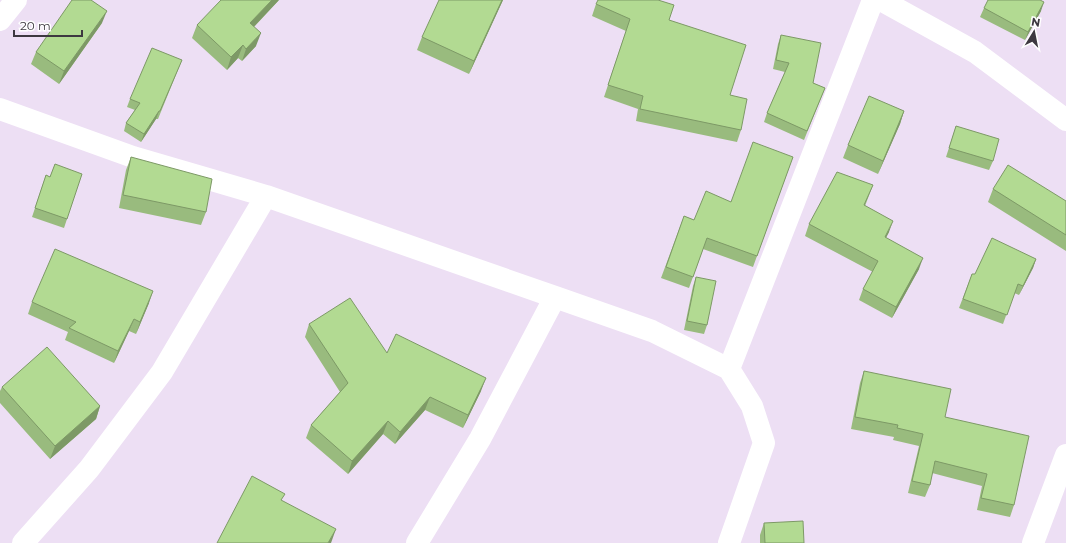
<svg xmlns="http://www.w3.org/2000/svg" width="1066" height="543" viewBox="0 0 1066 543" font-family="Montserrat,sans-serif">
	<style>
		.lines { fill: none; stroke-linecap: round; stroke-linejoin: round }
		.minor { stroke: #fff; stroke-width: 22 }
		.major { stroke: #fff; stroke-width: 22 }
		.wall { fill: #99bb7e }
		.shaded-wall { fill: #7d9966 }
		.building { fill: #b2da92; stroke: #7d9966 }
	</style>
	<rect width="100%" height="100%" fill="#eddff4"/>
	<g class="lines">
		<path class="minor" d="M 0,20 L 16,0
			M 0,109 L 133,157 L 266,196 L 555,297 L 480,439 L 417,543
			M 555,297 L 652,331 L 729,369 L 752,406 L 764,443 L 729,543
			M 729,369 L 873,0
			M 23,543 L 89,469 L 162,372 L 266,196
			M 1033,543 L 1066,455"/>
		<path class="major" d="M 881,0 L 975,52 L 1066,120"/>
	</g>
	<path class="wall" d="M 279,0 L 254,27 L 256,46 L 242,61 L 238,58 L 227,70 L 192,38 L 197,25 Z
		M 503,0 L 469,74 L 417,50 L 422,37 Z
		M 596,4 L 669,20 L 730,95 L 741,130 L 737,142 L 636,121 L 638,109 L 604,97 L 626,31 L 592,16 Z
		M 984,8 L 1041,11 L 1025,40 L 980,17 Z
		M 102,23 L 59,84 L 31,64 L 36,52 Z
		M 781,35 L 813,83 L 825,88 L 804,140 L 764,122 L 767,113 L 785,72 L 773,69 L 778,44 Z
		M 182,60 L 158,119 L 156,119 L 141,142 L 124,131 L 126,123 L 135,110 L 127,107 L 130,99 Z
		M 904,111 L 900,124 L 878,174 L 843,158 L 848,145 Z
		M 956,126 L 993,161 L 989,170 L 946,157 Z
		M 131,157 L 206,212 L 201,225 L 119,208 L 126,170 Z
		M 793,157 L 753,267 L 703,249 L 689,288 L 661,278 L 684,216 L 694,220 L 731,202 Z
		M 55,164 L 67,219 L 64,228 L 32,217 L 46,175 L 50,177 Z
		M 873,185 L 865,206 L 889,232 L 886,238 L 919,269 L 892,318 L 859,300 L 863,289 L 873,272 L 805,236 L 809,224 Z
		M 993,189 L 1066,201 L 1066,251 L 988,202 Z
		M 1036,259 L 1033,268 L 1019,295 L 1014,293 L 1003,324 L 959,308 L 972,274 L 975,274 Z
		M 696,277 L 707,325 L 704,334 L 684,330 L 693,286 Z
		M 32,302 L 149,303 L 136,334 L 129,331 L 114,363 L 65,340 L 68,332 L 28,314 Z
		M 309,324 L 387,353 L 481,391 L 463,428 L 425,410 L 395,444 L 383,434 L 348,474 L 306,438 L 311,425 L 340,392 L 305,337 Z
		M 864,371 L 945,417 L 1014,505 L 1010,517 L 977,510 L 982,486 L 932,473 L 930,485 L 925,497 L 908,493 L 919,446 L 893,440 L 894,437 L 851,429 L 860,383 Z
		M 2,387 L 100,406 L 96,419 L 50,459 L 0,403 L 0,391 Z
		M 764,523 L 804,543 L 760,543 L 760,535 Z"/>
	<path class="shaded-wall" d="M 272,0 L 279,0 L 245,36 L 250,23 Z
		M 502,0 L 503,0 L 469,74 L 474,61 Z
		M 1044,2 L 1041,11 L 1025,40 L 1028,32 Z
		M 107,11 L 102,23 L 59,84 L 64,71 Z
		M 261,33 L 256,46 L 242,61 L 246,49 Z
		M 243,45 L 238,58 L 227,70 L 231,57 Z
		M 159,111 L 156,119 L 141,142 L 144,134 Z
		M 904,111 L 900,124 L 878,174 L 883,161 Z
		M 893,221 L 889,232 L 880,248 L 885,237 Z
		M 923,258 L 919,269 L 892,318 L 896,307 Z
		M 1036,259 L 1033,268 L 1019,295 L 1023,286 Z
		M 153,291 L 149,303 L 136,334 L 140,322 Z
		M 134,319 L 129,331 L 114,363 L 118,351 Z
		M 486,378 L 481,391 L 463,428 L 468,415 Z
		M 430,397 L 425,410 L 395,444 L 400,432 Z
		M 100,406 L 96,419 L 50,459 L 55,446 Z
		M 388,421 L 383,434 L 348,474 L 352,461 Z
		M 336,529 L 331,543 L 328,543 Z"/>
	<path class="building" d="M 72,0 L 91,0 L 107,11 L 64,71 L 36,52 Z
		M 221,0 L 272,0 L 250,23 L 261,33 L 246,49 L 243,45 L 231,57 L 197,25 Z
		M 439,0 L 502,0 L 474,61 L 422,37 Z
		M 598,0 L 658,0 L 674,5 L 669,20 L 746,45 L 730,95 L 747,99 L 741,130 L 640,109 L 643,96 L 608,85 L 630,19 L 596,4 Z
		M 988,0 L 1040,0 L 1044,2 L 1028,32 L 984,8 Z
		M 781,35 L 821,43 L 813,83 L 825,88 L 807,131 L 767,113 L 789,63 L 776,60 Z
		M 152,48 L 182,60 L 160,111 L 159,111 L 144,134 L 126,123 L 140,103 L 130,99 Z
		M 869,96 L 904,111 L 883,161 L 848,145 Z
		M 956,126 L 999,139 L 993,161 L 949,148 Z
		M 753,142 L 793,157 L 757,256 L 707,238 L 693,277 L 666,267 L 684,216 L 694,220 L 706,191 L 731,202 Z
		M 131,157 L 212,179 L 206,212 L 123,195 Z
		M 55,164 L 82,174 L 67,219 L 35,208 L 46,175 L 50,177 Z
		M 1008,165 L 1066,201 L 1066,235 L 993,189 Z
		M 837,172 L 873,185 L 864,205 L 893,221 L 885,237 L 923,258 L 896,307 L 863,289 L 878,261 L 809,224 Z
		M 992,238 L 1036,259 L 1023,286 L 1018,284 L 1007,315 L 963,299 L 972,274 L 975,274 Z
		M 55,249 L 153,291 L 140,322 L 134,319 L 118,351 L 69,328 L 76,322 L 32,302 Z
		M 696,277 L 716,281 L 707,325 L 687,321 Z
		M 350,298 L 387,353 L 396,334 L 486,378 L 468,415 L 430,397 L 400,432 L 388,421 L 352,461 L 311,425 L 348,383 L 309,324 Z
		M 47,347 L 100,406 L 55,446 L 2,387 Z
		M 864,371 L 951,389 L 945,417 L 1029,436 L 1014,505 L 981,498 L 987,474 L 935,461 L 930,485 L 912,481 L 923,434 L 897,428 L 898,425 L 855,417 Z
		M 252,476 L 285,494 L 281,500 L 336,529 L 328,543 L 217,543 Z
		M 803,521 L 804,543 L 765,543 L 764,523 Z"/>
	<g transform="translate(1034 32) rotate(10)" stroke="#ffffff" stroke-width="3" paint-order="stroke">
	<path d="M0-3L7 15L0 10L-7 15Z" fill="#3d3840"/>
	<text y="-6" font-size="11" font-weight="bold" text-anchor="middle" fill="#3d3840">N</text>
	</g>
	<path d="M14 30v6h68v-6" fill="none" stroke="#3d3840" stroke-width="2"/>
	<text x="20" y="30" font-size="12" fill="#3d3840" stroke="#ffffff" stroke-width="3" paint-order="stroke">20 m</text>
</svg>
